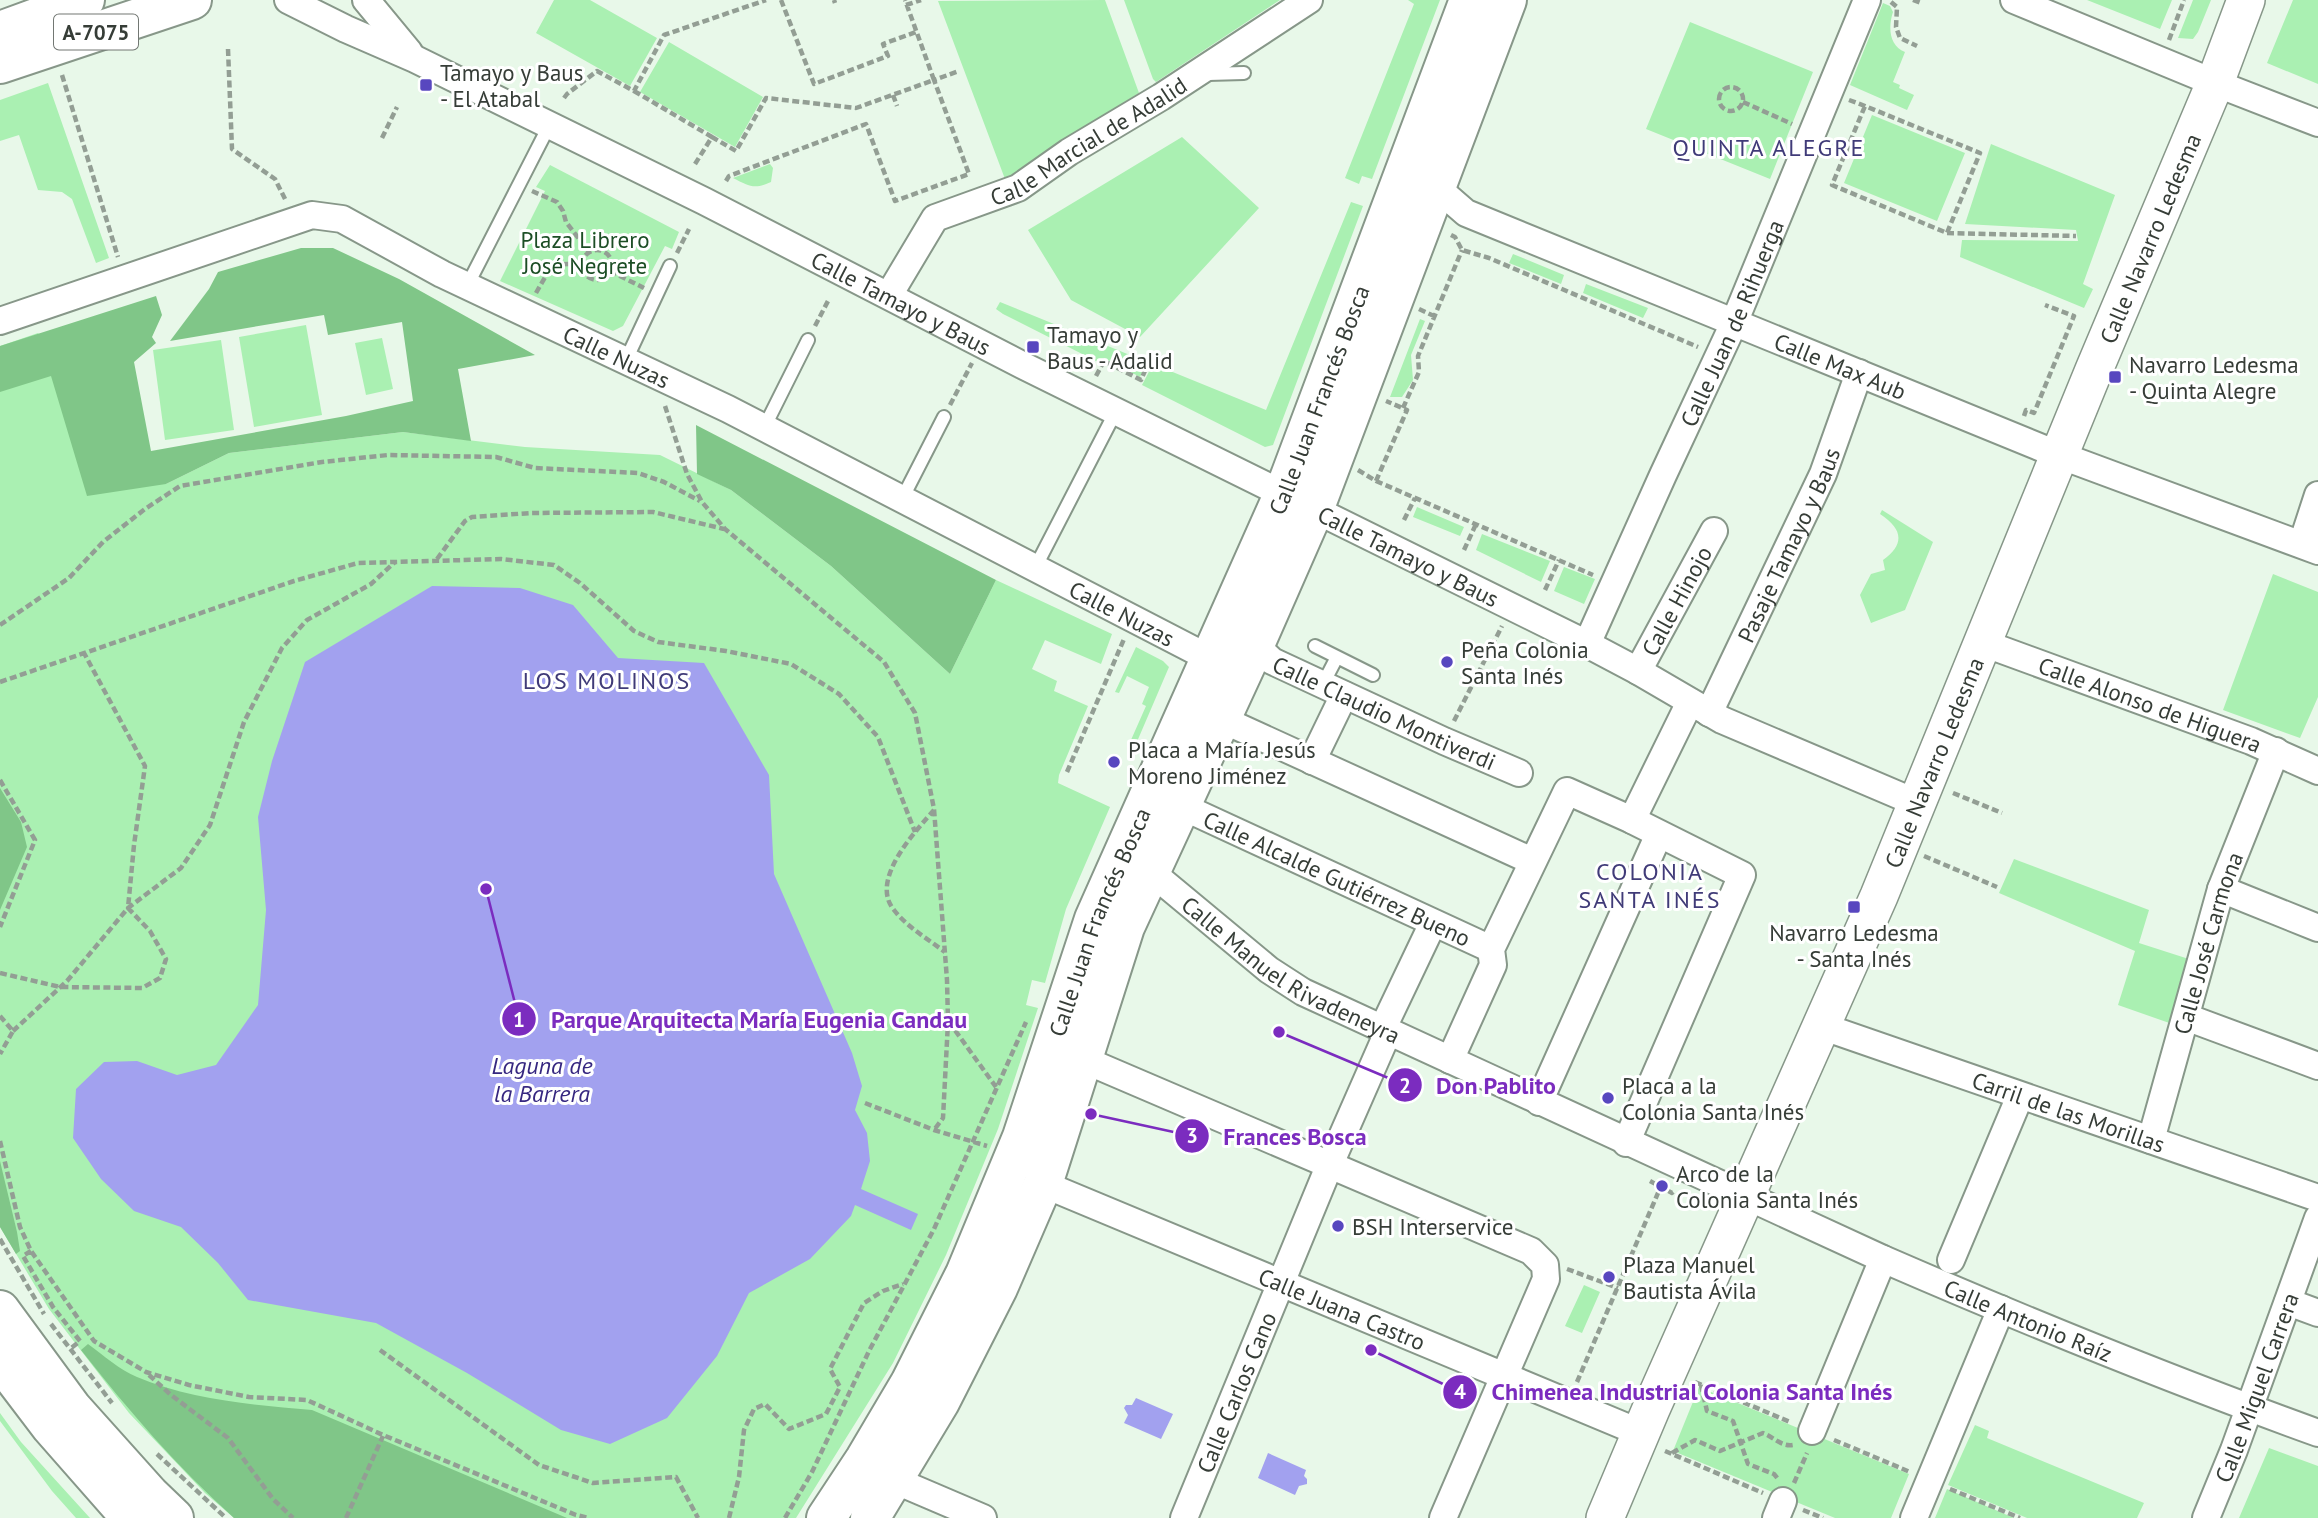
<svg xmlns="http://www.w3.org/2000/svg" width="2318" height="1518" viewBox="0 0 2318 1518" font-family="'PT Sans',sans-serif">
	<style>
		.green { fill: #aaf0b2 }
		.forest { fill: #80c688 }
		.water { fill: #a2a1ef }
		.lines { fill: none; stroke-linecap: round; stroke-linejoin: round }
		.lane-casing { stroke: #879789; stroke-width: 16 }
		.street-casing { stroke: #879789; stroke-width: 30 }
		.secondary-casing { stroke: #879789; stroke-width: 40 }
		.primary-casing { stroke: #879789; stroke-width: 42 }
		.path { stroke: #939e94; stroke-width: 4.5; stroke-dasharray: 7 3.5; stroke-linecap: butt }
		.lane { stroke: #fff; stroke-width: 12 }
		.street { stroke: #fff; stroke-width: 26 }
		.secondary { stroke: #fff; stroke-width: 37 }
		.primary { stroke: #fff; stroke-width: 38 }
		.poi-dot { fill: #5847bf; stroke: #fff; stroke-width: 2.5 }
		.labels { text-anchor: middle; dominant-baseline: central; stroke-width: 6; stroke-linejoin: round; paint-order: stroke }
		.shield { fill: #fff; stroke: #727773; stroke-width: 2 }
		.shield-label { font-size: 21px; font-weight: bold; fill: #363d37 }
		.poi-label { font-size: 23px; fill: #363d37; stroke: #fff; text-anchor: start }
		.street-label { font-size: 23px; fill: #363d37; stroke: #fff }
		.park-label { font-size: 23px; fill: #1c4e25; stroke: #fff }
		.neighbourhood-label { font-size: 24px; letter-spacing: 2px; fill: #403b78; stroke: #fff }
		.water-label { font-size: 24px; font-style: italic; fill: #362780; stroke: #fff }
		.leader { fill: none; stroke: #7b2cbf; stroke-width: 2.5 }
		.callout-dot { fill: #7b2cbf; stroke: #fff; stroke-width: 2.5 }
		.mark-label { font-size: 21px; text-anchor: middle; font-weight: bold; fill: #fff }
		.callout-label { font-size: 24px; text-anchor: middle; font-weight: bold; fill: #7b2cbf; stroke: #fff; stroke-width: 6; stroke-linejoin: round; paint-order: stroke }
	</style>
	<rect width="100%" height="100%" fill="#e8f8e9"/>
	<path class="green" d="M 554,0 L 590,0 L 657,38 L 630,86 L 536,33 Z
		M 1105,0 L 1139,93 L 1005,179 L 938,1 Z
		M 1124,0 L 1280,0 L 1156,82 L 1153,79 Z
		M 1408,0 L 1440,0 L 1372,179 L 1362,176 L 1359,184 L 1345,178 L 1414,4 Z
		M 2087,0 L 2172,0 L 2160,29 Z
		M 2193,0 L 2211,0 L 2198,32 L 2193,39 L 2178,38 Z
		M 2293,0 L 2318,0 L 2318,84 L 2267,63 Z
		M 1883,3 L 1890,6 L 1893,12 C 1888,27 1889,46 1905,52 L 1893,82 L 1900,85 L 1899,88 L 1914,95 L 1907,110 L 1850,85 Z
		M 1690,22 L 1813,72 L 1770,179 L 1646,129 Z
		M 669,42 L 763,97 L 735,147 L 640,92 Z
		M 48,83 L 109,258 L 96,263 L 72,199 L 62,192 L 38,190 L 19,135 L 0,141 L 0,100 Z
		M 1872,115 L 1965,153 L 1937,221 L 1844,183 Z
		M 1182,137 L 1259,208 L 1140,337 L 1071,300 L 1028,230 Z
		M 1991,144 L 2115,195 L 2083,284 L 2093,289 L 2084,308 L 1960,257 L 1962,240 L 2078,241 L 2076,230 L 1965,224 Z
		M 770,164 L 773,168 L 771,182 C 754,190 749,186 733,178 Z
		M 550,165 L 679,232 L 672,249 L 665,246 L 623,326 L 613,331 L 500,281 L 545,191 L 536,187 Z
		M 1351,202 L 1363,206 L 1273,445 L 1265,447 L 1142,385 L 1153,364 L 1266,410 Z
		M 1513,254 L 1564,275 L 1561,284 L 1509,263 Z
		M 1586,284 L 1648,308 L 1643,318 L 1583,293 Z
		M 1000,302 L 1147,362 L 1140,377 L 1104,358 L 1100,363 L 1003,314 L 996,309 Z
		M 1420,319 L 1425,321 L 1411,355 L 1413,380 L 1402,397 L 1390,397 Z
		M 306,325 L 322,415 L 254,427 L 239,337 Z
		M 38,333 L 166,484 L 229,453 L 403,432 L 525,447 L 660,455 L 731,490 L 831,566 L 950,674 L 996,580 L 1112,634 L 1101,664 L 1045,640 L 1032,669 L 1057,681 L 1054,691 L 1088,706 L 1059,775 L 1058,783 L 1110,807 L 1066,909 L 1045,983 L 1032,980 L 1026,1005 L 1038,1008 L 998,1129 L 946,1255 L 893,1363 L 796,1518 L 234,1518 L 205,1493 L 129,1413 L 49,1309 L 0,1227 L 0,346 Z
		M 382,338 L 393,389 L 366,395 L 355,343 Z
		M 221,340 L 234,430 L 165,440 L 153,350 Z
		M 1417,507 L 1464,527 L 1460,536 L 1413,517 Z
		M 1882,510 L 1933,542 L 1905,610 L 1871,623 L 1860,595 L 1871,574 L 1885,570 L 1883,560 C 1905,544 1903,529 1880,514 Z
		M 1482,534 L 1550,561 L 1541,582 L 1476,550 Z
		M 1564,567 L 1595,579 L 1584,604 L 1554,591 Z
		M 2273,574 L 2318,592 L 2318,697 L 2300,738 L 2223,710 Z
		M 1136,647 L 1163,661 L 1169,667 L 1133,751 L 1127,749 L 1146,706 L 1142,704 L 1149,687 L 1127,676 L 1119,693 L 1115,692 Z
		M 2014,859 L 2149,910 L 2139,943 L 2195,961 L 2175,1025 L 2118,1005 L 2135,951 L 1999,893 Z
		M 1584,1285 L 1600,1292 L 1582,1333 L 1565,1326 Z
		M 1699,1387 L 1909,1474 L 1891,1518 L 1835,1518 L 1673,1451 Z
		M 0,1413 L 21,1442 L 90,1518 L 76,1518 L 52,1491 L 0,1421 Z
		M 1975,1425 L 1989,1431 L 1987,1438 L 2144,1503 L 2137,1518 L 2027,1518 L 1948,1485 Z
		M 2269,1448 L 2318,1466 L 2318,1518 L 2239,1518 Z
		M 1947,1489 L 2014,1518 L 1935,1518 Z"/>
	<path class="forest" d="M 301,248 L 333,248 L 399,279 L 535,355 L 458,369 L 471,441 L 403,432 L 229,453 L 166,484 L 87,496 L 51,376 L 0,392 L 0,346 L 156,296 L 162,315 L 152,337 L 156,343 L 134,362 L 151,451 L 346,416 L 413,401 L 402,322 L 328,335 L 324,315 L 170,341 L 209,289 L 218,272 Z
		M 696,425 L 996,580 L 950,674 L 831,566 L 731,490 L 697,474 Z
		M 0,788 L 21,822 L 27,847 L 0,910 Z
		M 0,1161 L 17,1232 L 20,1251 L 16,1254 L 0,1227 Z
		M 88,1344 C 103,1355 120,1370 137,1377 C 191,1400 254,1405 312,1410 L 567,1518 L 234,1518 C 177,1467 128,1410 81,1350 Z"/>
	<path class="water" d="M 432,586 L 520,588 L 573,605 L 618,658 L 704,663 L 769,775 L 774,874 L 852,1053 L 862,1086 L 855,1110 L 867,1133 L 870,1161 L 861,1189 L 918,1214 L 911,1230 L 855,1205 L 851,1216 L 810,1259 L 749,1293 L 717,1356 L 667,1418 L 610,1444 L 561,1430 L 467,1373 L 376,1323 L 248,1300 L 218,1263 L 181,1227 L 134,1211 L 101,1179 L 73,1138 L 76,1089 L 104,1062 L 137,1061 L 177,1075 L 216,1065 L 258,1005 L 266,910 L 258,817 L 272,761 L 305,662 Z
		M 1136,1398 L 1173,1414 L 1161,1439 L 1124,1423 L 1128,1415 L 1124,1408 L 1126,1405 L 1132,1405 Z
		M 1268,1453 L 1306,1470 L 1304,1476 L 1307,1479 L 1307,1484 L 1299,1486 L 1295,1495 L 1258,1478 Z"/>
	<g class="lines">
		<g class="lane-casing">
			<path id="lane" d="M 1208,74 L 1244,73
				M 467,286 L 550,124
				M 626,360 L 670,266
				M 764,428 L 808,340
				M 902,499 L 944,417
				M 1035,568 L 1116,411
				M 1315,646 L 1373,675
				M 1323,684 L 1337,657"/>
		</g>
		<g class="street-casing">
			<g id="street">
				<path id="s1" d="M 288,0 L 346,29 L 415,59 L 704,201 L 1024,366 L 1587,644 L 1638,671 L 1722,720 L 1917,803"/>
				<path d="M 366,0 L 409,52"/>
				<path d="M 2014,0 L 2215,83 L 2318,123"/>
				<path id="s2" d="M 1436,187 L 1466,213 L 2059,455 L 2318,551"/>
				<path id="s3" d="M 889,295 L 935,218 L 1018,188 L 1069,152 L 1161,97 L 1309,0"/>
				<path id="s4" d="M 0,321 L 312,215 L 342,219 L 442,274 L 728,409 L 1209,658"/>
				<path d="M 2302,544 L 2318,495"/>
				<path id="s5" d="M 1983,643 L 2251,741 L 2318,771"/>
				<path id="s6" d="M 1587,644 L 1663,475 L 1734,323 L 1867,0"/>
				<path id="s7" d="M 1255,645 L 1272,661 L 1444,741 L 1519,773"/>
				<path id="s8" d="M 1638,671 L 1714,531"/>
				<path id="s9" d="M 1709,713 L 1823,474 L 1859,373"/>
				<path d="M 1221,719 L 1532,861"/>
				<path d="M 1312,761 L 1344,695"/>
				<path id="s10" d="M 1181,806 L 1491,949"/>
				<path d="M 1632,820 L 1690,702"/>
				<path id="s11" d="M 1151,872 L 1269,970 L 1303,992 L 1883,1259 C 2026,1321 2171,1380 2318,1433"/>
				<path d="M 2221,889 L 2318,928"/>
				<path d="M 2186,1017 L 2318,1066"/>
				<path id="s12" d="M 1821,1026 L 2318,1198"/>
				<path d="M 1382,1030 L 1433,923"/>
				<path d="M 1082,1059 L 1531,1251 L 1545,1265 L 1546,1279 L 1443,1518"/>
				<path d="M 1450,1060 L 1493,965 L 1491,949 L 1567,791 L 1632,820 L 1742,875 L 1626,1143"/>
				<path d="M 1539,1102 L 1659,834"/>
				<path id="s13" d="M 2151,1140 L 2221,889 L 2276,751"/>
				<path id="s14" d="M 1043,1184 L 1641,1433"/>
				<path d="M 1951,1260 L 2020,1096"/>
				<path d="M 2288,1302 L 2318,1313"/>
				<path d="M 1812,1431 L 1883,1259"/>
				<path d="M 894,1480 L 983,1518"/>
				<path id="s15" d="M 1184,1518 L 1330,1164 L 1388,1032"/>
				<path d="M 1776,1518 L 1783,1501"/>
				<path d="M 1914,1518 L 2001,1309"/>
				<path id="s16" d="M 2206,1518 L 2234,1450 L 2318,1218"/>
			</g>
		</g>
		<g class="secondary-casing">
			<g id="secondary">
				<path id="s17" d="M 1605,1518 L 1651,1409 L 1879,896 L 2094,370 L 2215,83 L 2246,0"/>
			</g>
		</g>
		<g class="primary-casing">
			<g id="primary">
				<path d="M 0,31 L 85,0"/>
				<path d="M 0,64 L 192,0"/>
				<path d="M 0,1310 L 72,1408 L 150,1495 L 174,1518"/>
				<path d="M 0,1360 L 51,1427 L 131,1518"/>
				<path id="s18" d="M 826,1518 L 865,1459 L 910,1383 L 965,1274 L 1022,1137 L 1094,919 L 1283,495 L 1469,0"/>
				<path d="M 870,1518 L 940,1402 L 998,1288 L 1043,1184 L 1125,927 L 1246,665 L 1314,510 L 1507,0"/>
			</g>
		</g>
		<path class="path" d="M 781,0 L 814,84 L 888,56 L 883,44 L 916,32
			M 834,0 L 835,3
			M 1913,0 L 1921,3
			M 1891,2 L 1897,7 L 1896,27 L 1900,38 L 1917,46
			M 906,5 L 921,0
			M 2169,40 L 2184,0
			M 228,49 L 232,149 L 275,179 L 286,201
			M 62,75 L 118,257
			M1719 99a12 12 0 1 1 24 0a12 12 0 1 1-24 0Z
			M 634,91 L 712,137
			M 893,95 L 897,106
			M 564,98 L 567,94 L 597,71 L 634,91 L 664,35 L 766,0
			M 1849,100 L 1865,106 L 1980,153 L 1947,233 L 1832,185 L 1865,106
			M 1743,102 L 1792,124
			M 382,138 L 397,107
			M 695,164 L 712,137 L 736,151 L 766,98 L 856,108 L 934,80 L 905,0
			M 726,181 L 729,176 L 866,124 L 895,201 L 969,174 L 934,80 L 959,71
			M 532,191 L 557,202 L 563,211 L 566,222 L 589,252
			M 1947,233 L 2076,236
			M 1451,235 L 1455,237 L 1462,250 L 1489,258 L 1698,347
			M582 265a15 15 0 1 1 30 0a15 15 0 1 1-30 0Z
			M 677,253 L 689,229
			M 610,271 L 644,288
			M 536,293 L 552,265 L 582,263
			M 1419,309 L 1434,316
			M 815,326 L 828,301
			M 1096,376 L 1104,361 L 1141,380 L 1153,352
			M 950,405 L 972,363
			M 665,406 L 687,474 L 702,502 L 725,529 L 884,662 L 915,713 L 934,809 L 947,980 L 948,1022 L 943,1118 L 934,1130
			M 1403,408 L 1419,372 L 1418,356 L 1462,250
			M 2024,416 L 2026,410 L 2034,413 L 2074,316 L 2045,305
			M 1358,470 L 1376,481 L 1593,575
			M 1376,481 L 1407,410 L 1386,401
			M 1404,520 L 1415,498
			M 1464,550 L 1476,524
			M 437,559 L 465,521 L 472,517 L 531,513 L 653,512 L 724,529
			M 1545,590 L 1559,560
			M 0,625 L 69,578 L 103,542 L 145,509 L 180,486 L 322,462 L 388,455 L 496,457 L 535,468 L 638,473 L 664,482 L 700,501
			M 0,682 L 294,581 L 358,563 L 501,559 L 554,565 L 580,583 L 634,631 L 658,642 L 726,651 L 791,664 L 839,694 L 878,737 L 915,832
			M 1454,721 L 1502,626
			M 1067,772 L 1124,639
			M 0,780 L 35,840 L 0,927
			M 1953,793 L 2002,813
			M 934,810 C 915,832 869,880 894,910 C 907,927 928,939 945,952
			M 1924,856 L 1997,887
			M 0,973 L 60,987 L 142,988 L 160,978 L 166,959 L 150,931 L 128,908 L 134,845 L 145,766 L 84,653
			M 0,1016 L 13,1031 L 0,1054
			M 949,1022 L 996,1087
			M 13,1031 L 67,981 L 128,908 L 181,868 L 210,825 L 244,722 L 282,648 L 307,620 L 371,584 L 395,562
			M 865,1103 L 934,1130 L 987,1146
			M 0,1141 L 20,1227 L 31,1251 L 94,1341 L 146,1372 L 189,1385 L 249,1397 L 307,1400 L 383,1435 L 576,1515 L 589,1518
			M 1650,1181 L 1672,1193 L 1673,1192
			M 0,1239 L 44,1314
			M 31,1251 L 23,1256 L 53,1307 L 80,1341 L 70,1349
			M 1567,1269 L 1618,1288
			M 51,1324 L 112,1403
			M 380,1350 L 539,1465 L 593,1483 L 676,1477 L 698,1518
			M 149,1375 L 171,1395 L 228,1438 L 273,1499 L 293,1518
			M 1577,1382 L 1661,1186
			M 1695,1382 L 1790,1422
			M 1701,1385 L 1707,1411 L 1733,1421 L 1748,1464 L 1774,1474 L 1778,1479
			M 1834,1440 L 1910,1472
			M 1665,1451 L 1763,1493
			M 1672,1453 L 1695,1440 L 1720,1451 L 1763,1433 C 1774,1437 1781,1447 1793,1445
			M 157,1454 L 226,1518
			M 1794,1483 L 1807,1453
			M 1950,1489 L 2020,1518
			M 1803,1510 L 1823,1518
			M 346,1518 L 383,1436
			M 729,1518 L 739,1477 L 744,1430 L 754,1409 L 765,1404 L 789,1429 L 826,1414 L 840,1387 L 830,1369 L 864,1303 L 883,1291 L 903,1284
			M 785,1518 L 812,1472 L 869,1351 L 934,1229 L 1026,1022"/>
		<use href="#lane" class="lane"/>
		<use href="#street" class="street"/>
		<use href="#secondary" class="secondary"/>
		<use href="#primary" class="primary"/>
	</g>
	<g class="poi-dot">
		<rect x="419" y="78" width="14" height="14" rx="3.5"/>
		<rect x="1026" y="340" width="14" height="14" rx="3.5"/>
		<rect x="2108" y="370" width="14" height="14" rx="3.5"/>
		<circle cx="1447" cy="662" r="7"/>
		<circle cx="1114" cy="762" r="7"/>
		<rect x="1847" y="900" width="14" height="14" rx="3.5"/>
		<circle cx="1608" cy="1098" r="7"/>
		<circle cx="1662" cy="1186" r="7"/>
		<circle cx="1338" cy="1226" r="7"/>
		<circle cx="1609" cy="1277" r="7"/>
	</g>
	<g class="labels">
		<rect class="shield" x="54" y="14.5" width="84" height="35" rx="5"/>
		<g class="shield-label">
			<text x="96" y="32">A-7075</text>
		</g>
		<g class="poi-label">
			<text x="440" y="72">Tamayo y Baus<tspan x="440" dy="26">- El Atabal</tspan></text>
			<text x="1047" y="334">Tamayo y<tspan x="1047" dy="26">Baus - Adalid</tspan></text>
			<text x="2129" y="364">Navarro Ledesma<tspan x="2129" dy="26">- Quinta Alegre</tspan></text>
			<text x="1461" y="649">Peña Colonia<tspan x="1461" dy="26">Santa Inés</tspan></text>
			<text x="1128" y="749">Placa a María Jesús<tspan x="1128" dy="26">Moreno Jiménez</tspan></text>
			<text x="1854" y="932" text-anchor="middle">Navarro Ledesma<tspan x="1854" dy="26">- Santa Inés</tspan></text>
			<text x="1622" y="1085">Placa a la<tspan x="1622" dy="26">Colonia Santa Inés</tspan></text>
			<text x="1676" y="1173">Arco de la<tspan x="1676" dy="26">Colonia Santa Inés</tspan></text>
			<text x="1352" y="1226">BSH Interservice</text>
			<text x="1623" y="1264">Plaza Manuel<tspan x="1623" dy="26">Bautista Ávila</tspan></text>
		</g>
		<g class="street-label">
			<text stroke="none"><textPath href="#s3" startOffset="262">Calle Marcial de Adalid</textPath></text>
			<text stroke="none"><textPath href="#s17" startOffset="1391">Calle Navarro Ledesma</textPath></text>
			<text stroke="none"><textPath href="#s1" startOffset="684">Calle Tamayo y Baus</textPath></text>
			<text stroke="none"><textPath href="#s6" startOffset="352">Calle Juan de Rihuerga</textPath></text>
			<text stroke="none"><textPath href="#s4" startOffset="667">Calle Nuzas</textPath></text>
			<text stroke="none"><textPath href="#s2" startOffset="444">Calle Max Aub</textPath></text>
			<text stroke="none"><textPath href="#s18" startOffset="1225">Calle Juan Francés Bosca</textPath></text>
			<text stroke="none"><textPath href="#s9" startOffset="186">Pasaje Tamayo y Baus</textPath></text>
			<text stroke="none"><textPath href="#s1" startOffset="1251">Calle Tamayo y Baus</textPath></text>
			<text stroke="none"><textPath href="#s8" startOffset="80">Calle Hinojo</textPath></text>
			<text stroke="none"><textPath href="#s4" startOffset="1234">Calle Nuzas</textPath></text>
			<text stroke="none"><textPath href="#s5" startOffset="178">Calle Alonso de Higuera</textPath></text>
			<text stroke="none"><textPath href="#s7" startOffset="147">Calle Claudio Montiverdi</textPath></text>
			<text stroke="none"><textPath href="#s17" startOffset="824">Calle Navarro Ledesma</textPath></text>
			<text stroke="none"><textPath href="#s10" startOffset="172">Calle Alcalde Gutiérrez Bueno</textPath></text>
			<text stroke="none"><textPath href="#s18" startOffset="658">Calle Juan Francés Bosca</textPath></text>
			<text stroke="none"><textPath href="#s13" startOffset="205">Calle José Carmona</textPath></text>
			<text stroke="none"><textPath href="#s11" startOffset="172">Calle Manuel Rivadeneyra</textPath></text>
			<text stroke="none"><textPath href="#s12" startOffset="262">Carril de las Morillas</textPath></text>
			<text stroke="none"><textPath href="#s14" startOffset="324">Calle Juana Castro</textPath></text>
			<text stroke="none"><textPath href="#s11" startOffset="990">Calle Antonio Raíz</textPath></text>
			<text stroke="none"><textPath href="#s16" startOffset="140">Calle Miguel Carrera</textPath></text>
			<text stroke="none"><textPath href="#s15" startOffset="136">Calle Carlos Cano</textPath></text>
		</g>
		<g class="park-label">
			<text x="585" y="239">Plaza Librero<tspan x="585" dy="26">José Negrete</tspan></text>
		</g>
		<g class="neighbourhood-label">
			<text x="1769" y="147">QUINTA ALEGRE</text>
			<text x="607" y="680">LOS MOLINOS</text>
			<text x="1650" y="871">COLONIA<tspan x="1650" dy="28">SANTA INÉS</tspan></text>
		</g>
		<g class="water-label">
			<text x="542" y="1065">Laguna de<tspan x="542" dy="28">la Barrera</tspan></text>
		</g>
	</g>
	<path class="leader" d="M486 889L519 1019M1279 1032L1405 1085M1091 1114L1192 1136M1371 1350L1460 1392"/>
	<g class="callout-dot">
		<circle cx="486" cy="889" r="7"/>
		<circle cx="1279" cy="1032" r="7"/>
		<circle cx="1091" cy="1114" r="7"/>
		<circle cx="1371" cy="1350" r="7"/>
		<circle cx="519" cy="1019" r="18"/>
		<circle cx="1405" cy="1085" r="18"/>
		<circle cx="1192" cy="1136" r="18"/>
		<circle cx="1460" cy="1392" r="18"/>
	</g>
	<g class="mark-label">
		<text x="519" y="1027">1</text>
		<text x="1405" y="1093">2</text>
		<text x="1192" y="1143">3</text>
		<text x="1460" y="1399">4</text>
	</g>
	<g class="callout-label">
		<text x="759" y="1028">Parque Arquitecta María Eugenia Candau</text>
		<text x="1496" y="1094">Don Pablito</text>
		<text x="1295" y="1145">Frances Bosca</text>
		<text x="1692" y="1400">Chimenea Industrial Colonia Santa Inés</text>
	</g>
</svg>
